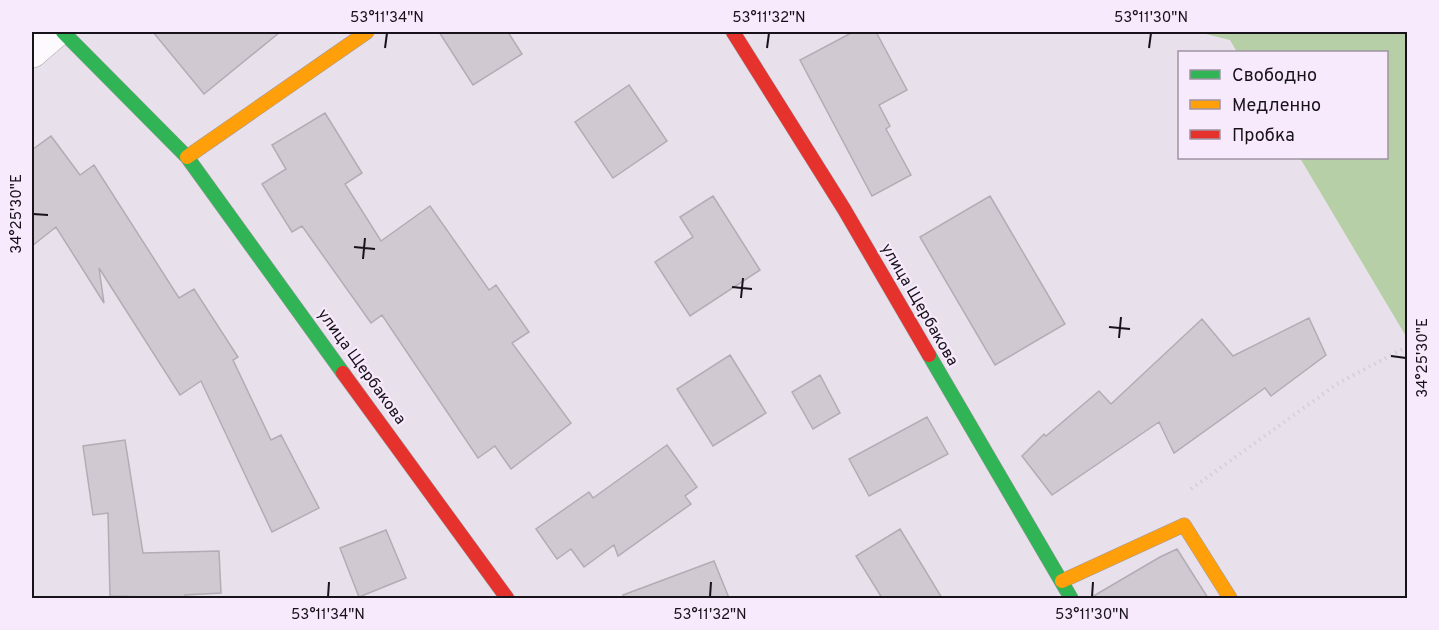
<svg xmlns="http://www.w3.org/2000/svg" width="1439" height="630" viewBox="0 0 1439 630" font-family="Overpass,sans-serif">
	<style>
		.green { fill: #b6cfa6 }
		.building { fill: #d1c9d1; stroke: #b3acb3; stroke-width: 1.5 }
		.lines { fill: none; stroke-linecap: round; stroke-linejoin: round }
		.street-casing { stroke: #9f98a1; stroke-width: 34 }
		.fast-casing { stroke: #9f98a1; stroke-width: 15 }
		.slow-casing { stroke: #9f98a1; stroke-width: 15 }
		.jam-casing { stroke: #9f98a1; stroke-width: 15 }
		.path { stroke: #d2d0d2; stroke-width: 4; stroke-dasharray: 1.5 4.5; stroke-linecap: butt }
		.street { stroke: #fcfafc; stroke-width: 33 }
		.fast { stroke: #30b455; stroke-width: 14 }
		.slow { stroke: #ff9f0a; stroke-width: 14 }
		.jam { stroke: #e5322d; stroke-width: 14 }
		.ticks { fill: none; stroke: #18131a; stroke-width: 2 }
		.labels { text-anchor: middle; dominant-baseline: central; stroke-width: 4.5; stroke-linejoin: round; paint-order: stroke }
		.street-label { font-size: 16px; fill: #18131a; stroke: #f8eafd }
		.neatline { fill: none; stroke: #18131a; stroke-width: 2 }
		.ticks-label { font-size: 15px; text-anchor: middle; fill: #18131a }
	</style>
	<rect width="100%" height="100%" fill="#e8e0eb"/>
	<path class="green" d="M 1198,32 L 1407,32 L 1407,338 L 1300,158 L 1386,158 L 1386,52 L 1237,52 L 1230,40 Z"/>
	<path class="building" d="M 153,32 L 280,32 L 204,94 Z
		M 439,32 L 508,32 L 522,54 L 473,85 Z
		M 853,32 L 876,32 L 907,90 L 879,105 L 890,126 L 886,129 L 911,175 L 872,196 L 800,60 Z
		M 629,85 L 667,141 L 613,178 L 575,122 Z
		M 325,113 L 362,173 L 345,184 L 381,241 L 430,206 L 489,290 L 496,285 L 529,332 L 512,343 L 571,423 L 511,469 L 495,446 L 478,458 L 382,315 L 371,323 L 302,226 L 292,232 L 262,184 L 286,169 L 272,145 Z
		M 51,136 L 80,175 L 94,165 L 179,298 L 194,289 L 238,357 L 233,360 L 271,440 L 281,435 L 319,508 L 272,532 L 201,381 L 180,395 L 99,268 L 104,303 L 56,227 L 32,246 L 32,150 Z
		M 713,196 L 760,270 L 690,316 L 655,262 L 693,237 L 680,217 Z
		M 990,196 L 1065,324 L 995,365 L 920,237 Z
		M 1309,318 L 1326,355 L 1271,396 L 1265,388 L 1174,453 L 1159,422 L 1052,495 L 1022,456 L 1044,434 L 1046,436 L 1099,391 L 1111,404 L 1202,319 L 1233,356 Z
		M 730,355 L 766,413 L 713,446 L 677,389 Z
		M 820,375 L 840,413 L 813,429 L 792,392 Z
		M 927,417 L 948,454 L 869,496 L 849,459 Z
		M 125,440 L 143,553 L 219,551 L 221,593 L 185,595 L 185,598 L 110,596 L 108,513 L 93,515 L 83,446 Z
		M 667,445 L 697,487 L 685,496 L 691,504 L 618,556 L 614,545 L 584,567 L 571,549 L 557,559 L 536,529 L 589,492 L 593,498 Z
		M 900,529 L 942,598 L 882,598 L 856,556 Z
		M 386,530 L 406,578 L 359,597 L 340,548 Z
		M 1177,549 L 1208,598 L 1090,598 L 1160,557 Z
		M 714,561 L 729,598 L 624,598 L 623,595 Z"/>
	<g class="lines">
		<g class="street-casing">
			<path id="street" d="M 32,51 L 54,32"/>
		</g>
		<g class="fast-casing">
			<path id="fast" d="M 63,32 L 187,157 L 343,373
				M 929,355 L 1071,598"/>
		</g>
		<g class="slow-casing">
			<path id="slow" d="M 187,157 L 367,32
				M 1062,581 L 1184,525 L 1230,598"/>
		</g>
		<g class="jam-casing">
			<path id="jam" d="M 733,32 L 844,209 L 929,355
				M 343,373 L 507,598"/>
		</g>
		<path class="path" d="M 1191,489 L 1337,384 L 1408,346"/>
		<use href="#street" class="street"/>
		<use href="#fast" class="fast"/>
		<use href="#slow" class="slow"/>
		<use href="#jam" class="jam"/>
	</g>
	<path class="ticks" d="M 385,48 L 387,33M 767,48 L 769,33M 1149,48 L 1151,33M 33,214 L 48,215M 354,247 L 375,249M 363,259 L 365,238M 732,287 L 752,289M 741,298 L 743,278M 1109,327 L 1130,329M 1119,338 L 1121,317M 1391,356 L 1406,358M 328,597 L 329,582M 710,597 L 711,582M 1092,597 L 1093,582"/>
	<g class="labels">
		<g class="street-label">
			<text transform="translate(919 305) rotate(60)">улица Щербакова</text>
			<text transform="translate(361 367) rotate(54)">улица Щербакова</text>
		</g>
	</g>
	<rect width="1439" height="630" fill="none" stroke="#f8eafd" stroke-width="66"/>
	<rect x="1178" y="51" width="210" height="108" fill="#f8eafd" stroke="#9e94a2" stroke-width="1.5"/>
	<rect x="1190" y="70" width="30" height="9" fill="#30b455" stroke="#9e94a2" stroke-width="1.5"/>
	<text x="1232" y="81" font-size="18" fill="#18131a">Свободно</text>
	<rect x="1190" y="100" width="30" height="9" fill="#ff9f0a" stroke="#9e94a2" stroke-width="1.5"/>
	<text x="1232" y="111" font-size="18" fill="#18131a">Медленно</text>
	<rect x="1190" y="130" width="30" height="9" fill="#e5322d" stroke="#9e94a2" stroke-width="1.5"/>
	<text x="1232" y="141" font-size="18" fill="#18131a">Пробка</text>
	<rect x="33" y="33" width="1373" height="564" class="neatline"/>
	<g class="ticks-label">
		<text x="387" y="22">53°11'34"N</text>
		<text x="769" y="22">53°11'32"N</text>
		<text x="1151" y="22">53°11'30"N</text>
		<text transform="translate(16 214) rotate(-90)" y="5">34°25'30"E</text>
		<text transform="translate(1422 358) rotate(-90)" y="5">34°25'30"E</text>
		<text x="328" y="619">53°11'34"N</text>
		<text x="710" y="619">53°11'32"N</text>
		<text x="1092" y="619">53°11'30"N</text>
	</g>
</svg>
